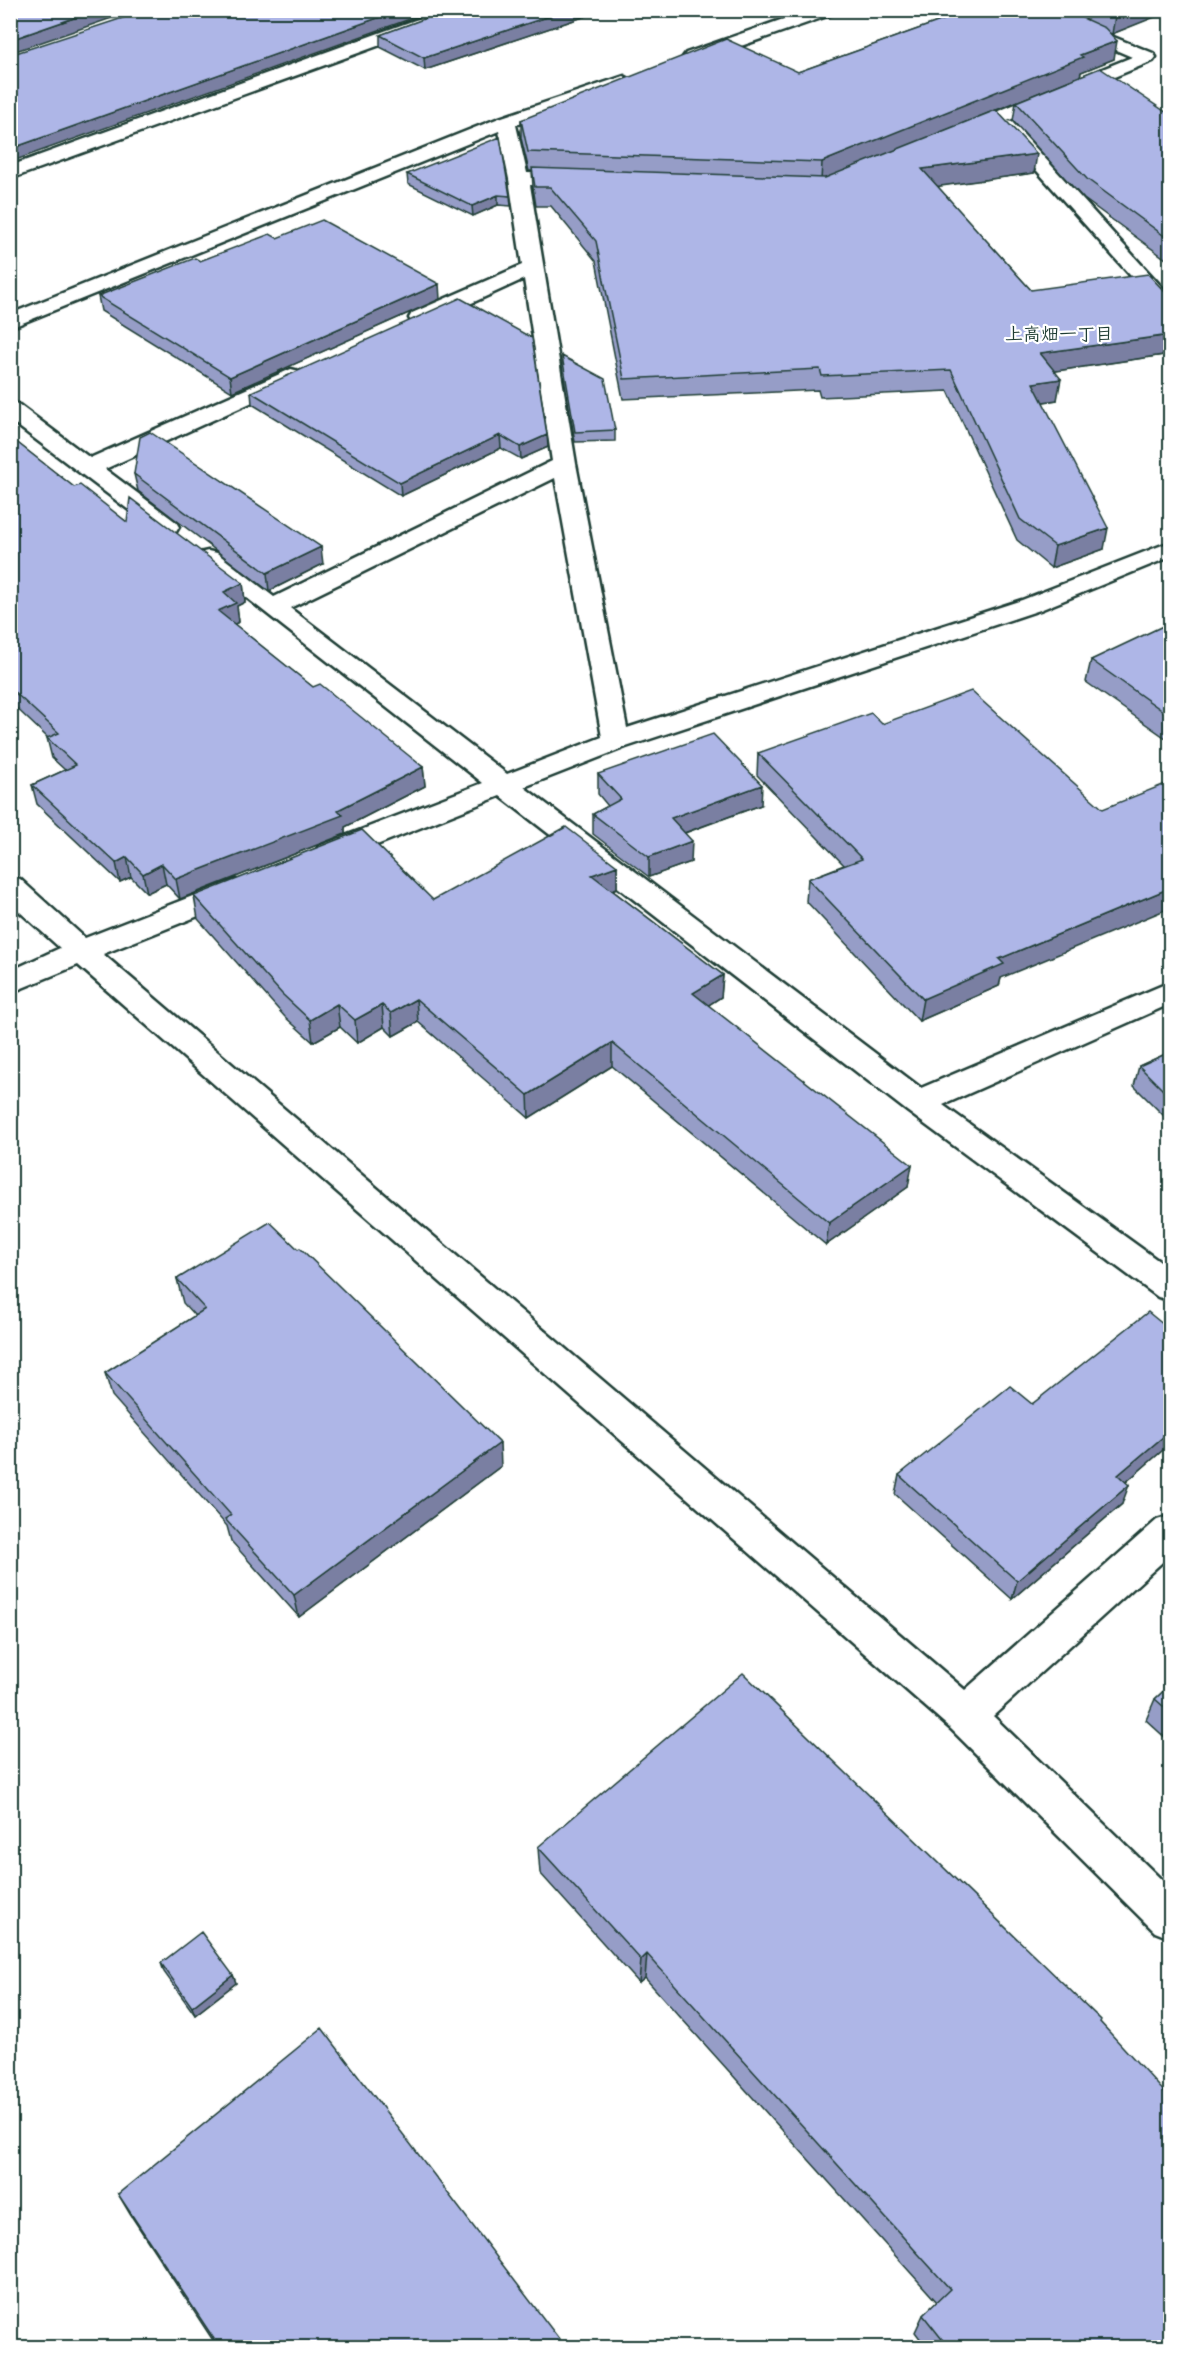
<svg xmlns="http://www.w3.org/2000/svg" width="1181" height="2358" viewBox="0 0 1181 2358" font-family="Kalam,'Klee One',sans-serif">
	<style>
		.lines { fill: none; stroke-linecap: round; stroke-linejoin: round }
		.minor-casing { stroke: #1f3d34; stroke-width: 5 }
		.minor { fill: #fff; fill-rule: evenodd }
		.wall { fill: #969dc7; stroke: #1f3d34; stroke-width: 1.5 }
		.shaded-wall { fill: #7a7fa2; stroke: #1f3d34; stroke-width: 1.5 }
		.building { fill: #aeb6e7; stroke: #1f3d34; stroke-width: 1.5 }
		.labels { text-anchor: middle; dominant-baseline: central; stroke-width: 4.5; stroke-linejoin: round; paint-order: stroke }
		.far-neighbourhood-label { font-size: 18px; font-weight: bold; fill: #1f3d34; stroke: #fff }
	</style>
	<rect width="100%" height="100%" fill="#fff"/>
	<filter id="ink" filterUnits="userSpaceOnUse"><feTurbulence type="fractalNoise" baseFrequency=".0167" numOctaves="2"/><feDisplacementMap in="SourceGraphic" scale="12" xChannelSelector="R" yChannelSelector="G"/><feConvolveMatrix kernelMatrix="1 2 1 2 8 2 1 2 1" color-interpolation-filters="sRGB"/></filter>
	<g filter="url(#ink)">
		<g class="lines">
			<g class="minor-casing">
				<path id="minor" d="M 443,10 L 468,10 L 466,14 L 10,179 L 10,166 Z
					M 809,10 L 835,10 L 833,14 L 698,61 L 692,62 L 683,57 L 686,53 Z
					M 1023,10 L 1047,10 L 1153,53 L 1156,57 L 1153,61 L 1007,121 L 1012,122 L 1170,296 L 1170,314 L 1163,312 L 996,125 L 961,139 L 952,133 L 954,129 L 1132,57 Z
					M 624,76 L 633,81 L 630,85 L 516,125 L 527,173 L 579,175 L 589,181 L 579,187 L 530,185 L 576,464 L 627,728 L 1022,600 L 1170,542 L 1170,557 L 1040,610 L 626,747 L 524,787 L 921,1088 L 1170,982 L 1170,1004 L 943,1105 L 1170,1269 L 1170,1300 L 1158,1297 L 907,1111 L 500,796 L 339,860 L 329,862 L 319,860 L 315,853 L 319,846 L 483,783 L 196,558 L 199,553 L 208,551 L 217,553 L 274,597 L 552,461 L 524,279 L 428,323 L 412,323 L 409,318 L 412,313 L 522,265 L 509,179 L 499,131 L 10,328 L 10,314 L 499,118 ZM 555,478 L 602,737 L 507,774 L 290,608 Z
					M 291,369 L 299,371 L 302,376 L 299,381 L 105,469 L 176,522 L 179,527 L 176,532 L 167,534 L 158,532 L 10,420 L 10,402 L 18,404 L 90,458 Z
					M 10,877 L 20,879 L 85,938 L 226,883 L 236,880 L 246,883 L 251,890 L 246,897 L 103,954 L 965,1690 L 1157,1520 L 1170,1516 L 1170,1555 L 993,1716 L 1170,1888 L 1170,1938 L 1155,1932 L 951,1729 L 78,965 L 10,993 L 10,971 L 60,948 L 10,903 Z"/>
			</g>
			<use href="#minor" class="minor"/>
		</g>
		<path class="wall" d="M 448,10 L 604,10 L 425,70 L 380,47 L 380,35 Z
			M 971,10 L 1170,10 L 1112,34 L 1109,33 L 1114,59 L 1081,72 L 1080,76 L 984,115 L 1034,173 L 937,186 L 1031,290 L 1166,293 L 1170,294 L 1170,354 L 1054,371 L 1057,400 L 1042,402 L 1104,549 L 1051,568 L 1017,540 L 948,391 L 820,397 L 818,390 L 623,399 L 596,261 L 551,206 L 536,206 L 533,187 L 532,171 L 529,171 L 521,138 L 521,120 L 798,72 Z
			M 1016,102 L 1170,115 L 1170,262 L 1084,199 L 1013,121 Z
			M 407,174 L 510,196 L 511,206 L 498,205 L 473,216 L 408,184 Z
			M 277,238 L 440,299 L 232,392 L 101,311 L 98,296 L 200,261 Z
			M 1170,282 L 1170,294 L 1169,291 Z
			M 562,356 L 615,430 L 615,441 L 575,442 L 562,366 Z
			M 251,392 L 547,435 L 548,447 L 521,459 L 501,448 L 401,496 L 252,404 Z
			M 10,437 L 74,487 L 127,522 L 243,583 L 245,602 L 237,606 L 239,622 L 234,624 L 313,687 L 423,767 L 425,786 L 345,827 L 345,834 L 180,899 L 166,884 L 147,893 L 131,877 L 120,882 L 37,804 L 32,785 L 65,770 L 52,758 L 47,738 L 48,738 L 10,702 Z
			M 134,474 L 323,564 L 269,591 L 138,491 Z
			M 1170,632 L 1170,741 L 1086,682 L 1091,660 Z
			M 758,753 L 1001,978 L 999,986 L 919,1021 L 806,901 L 808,879 L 844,865 L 757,775 Z
			M 598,774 L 761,805 L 685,833 L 691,862 L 649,877 L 593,834 L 593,814 L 608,806 L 598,794 Z
			M 617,866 L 617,888 L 612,890 L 723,975 L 721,997 L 708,1005 L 908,1187 L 826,1245 L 612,1066 L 529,1118 L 418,1022 L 393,1036 L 384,1027 L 357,1043 L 340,1027 L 313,1042 L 285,1017 L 198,919 L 194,896 L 433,900 Z
			M 1170,1052 L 1170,1122 L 1134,1086 L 1139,1066 Z
			M 177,1279 L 501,1466 L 299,1617 L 231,1541 L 227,1526 L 112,1396 L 105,1373 L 195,1316 L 183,1303 Z
			M 1170,1330 L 1170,1444 L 1126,1482 L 1122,1504 L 1012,1599 L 895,1494 L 899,1475 Z
			M 1170,1685 L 1170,1742 L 1146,1720 L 1155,1699 Z
			M 538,1847 L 1100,2022 L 1170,2348 L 927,2348 L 915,2332 L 923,2315 L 937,2302 L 645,1978 L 639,1983 L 540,1873 Z
			M 161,1963 L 233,1975 L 236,1983 L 195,2015 L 164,1972 Z
			M 118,2194 L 566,2348 L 218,2348 L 130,2214 Z"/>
		<path class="shaded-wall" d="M 97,10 L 135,10 L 10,53 L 10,40 Z
			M 400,10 L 435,10 L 10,162 L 10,149 Z
			M 568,10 L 604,10 L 425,70 L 424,58 Z
			M 1130,10 L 1170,10 L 1170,11 L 1112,34 L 1115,16 Z
			M 1117,41 L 1114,59 L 1081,72 L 1080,76 L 821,181 L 822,162 L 1080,55 Z
			M 1037,154 L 1034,173 L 919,189 L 922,169 Z
			M 498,195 L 498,205 L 473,216 L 472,206 Z
			M 439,284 L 440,299 L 232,392 L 230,377 Z
			M 1170,335 L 1170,354 L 1036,374 L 1040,353 Z
			M 1061,379 L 1057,400 L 1029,404 L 1033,383 Z
			M 500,435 L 501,448 L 401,496 L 400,483 Z
			M 547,435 L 548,447 L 521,459 L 520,447 Z
			M 1108,528 L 1104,549 L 1051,568 L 1055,546 Z
			M 321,547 L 323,564 L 269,591 L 267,573 Z
			M 243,583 L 245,602 L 237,606 L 239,622 L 221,630 L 218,611 L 224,592 Z
			M 423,767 L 425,786 L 345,827 L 345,834 L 180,899 L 176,879 L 338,810 Z
			M 762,785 L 761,805 L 670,838 L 671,818 Z
			M 692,841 L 691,862 L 649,877 L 649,857 Z
			M 127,857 L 131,877 L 120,882 L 116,863 Z
			M 162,864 L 166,884 L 147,893 L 143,874 Z
			M 617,866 L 617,888 L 592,897 L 592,875 Z
			M 1170,888 L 1170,908 L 1001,978 L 999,986 L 919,1021 L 923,999 L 999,959 Z
			M 723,975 L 721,997 L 692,1016 L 693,993 Z
			M 416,999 L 418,1022 L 393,1036 L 391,1013 Z
			M 337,1004 L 340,1027 L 313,1042 L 310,1020 Z
			M 382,1005 L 384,1027 L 357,1043 L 355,1020 Z
			M 612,1043 L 612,1066 L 529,1118 L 528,1095 Z
			M 912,1165 L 908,1187 L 826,1245 L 829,1223 Z
			M 1170,1431 L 1170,1444 L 1111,1495 L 1118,1475 Z
			M 500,1443 L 501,1466 L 299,1617 L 294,1595 Z
			M 1129,1485 L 1122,1504 L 1012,1599 L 1017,1581 Z
			M 647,1954 L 645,1978 L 639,1983 L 641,1960 Z
			M 233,1975 L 236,1983 L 195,2015 L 192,2007 Z"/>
		<path class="building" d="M 10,10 L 97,10 L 10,40 Z
			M 147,10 L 400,10 L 10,149 L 10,55 Z
			M 448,10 L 568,10 L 424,58 L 380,35 Z
			M 971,10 L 1065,10 L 1105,28 L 1117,41 L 1080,55 L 1083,57 L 822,162 L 528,152 L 521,120 L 726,39 L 798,72 Z
			M 1100,10 L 1130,10 L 1115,16 Z
			M 1100,68 L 1170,115 L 1170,240 L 1087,179 L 1016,102 Z
			M 996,110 L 1037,154 L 922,169 L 1031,290 L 1148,274 L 1166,293 L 1170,294 L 1170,335 L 1040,353 L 1061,379 L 1033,383 L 1108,528 L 1055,546 L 1020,519 L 951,370 L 822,376 L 820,369 L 624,379 L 596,241 L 550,187 L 535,187 L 532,168 L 825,178 Z
			M 500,137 L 510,196 L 498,195 L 472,206 L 407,174 Z
			M 322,220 L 439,284 L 230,377 L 98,296 L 195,258 L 200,261 L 270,234 L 277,238 Z
			M 460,298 L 532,338 L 547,435 L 520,447 L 500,435 L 400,483 L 251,392 Z
			M 562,356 L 605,379 L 615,430 L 575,432 Z
			M 150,432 L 321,547 L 267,573 L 134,474 L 140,437 Z
			M 10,437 L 74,487 L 80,485 L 127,522 L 130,498 L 243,583 L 224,592 L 236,603 L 218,611 L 313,687 L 320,684 L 423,767 L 338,810 L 343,815 L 176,879 L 162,864 L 143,874 L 127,857 L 116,863 L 32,785 L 76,765 L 47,738 L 59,733 L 10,688 Z
			M 1163,626 L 1170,632 L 1170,716 L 1091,660 Z
			M 971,691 L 1103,809 L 1170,782 L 1170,888 L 999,959 L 1004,964 L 923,999 L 808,879 L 862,859 L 758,753 L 871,713 L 882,724 Z
			M 713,734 L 762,785 L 671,818 L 692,841 L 649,857 L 593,814 L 621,799 L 598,774 Z
			M 566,827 L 617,866 L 592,875 L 723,975 L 693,993 L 912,1165 L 829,1223 L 612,1043 L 528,1095 L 416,999 L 391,1013 L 382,1005 L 355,1020 L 337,1004 L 310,1020 L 282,994 L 194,896 L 362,830 L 433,900 Z
			M 1170,1052 L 1170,1097 L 1139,1066 Z
			M 270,1222 L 298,1249 L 300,1248 L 500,1443 L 294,1595 L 225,1519 L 231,1515 L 105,1373 L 205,1309 L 177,1279 Z
			M 1148,1312 L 1170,1330 L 1170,1431 L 1118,1475 L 1129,1485 L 1017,1581 L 899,1475 L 1010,1386 L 1032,1404 Z
			M 743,1673 L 1101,2020 L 1100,2022 L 1170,2098 L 1170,2348 L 949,2348 L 923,2315 L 950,2289 L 647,1954 L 641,1960 L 538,1847 Z
			M 1170,1685 L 1170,1712 L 1155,1699 Z
			M 201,1932 L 233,1975 L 192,2007 L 161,1963 Z
			M 322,2028 L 566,2348 L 220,2348 L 118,2194 Z"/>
	</g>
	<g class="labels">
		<g class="far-neighbourhood-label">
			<text x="1059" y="335">上高畑一丁目</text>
		</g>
	</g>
	<rect width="1181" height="2358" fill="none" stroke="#fff" stroke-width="36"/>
	<rect x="18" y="18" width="1145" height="2322" fill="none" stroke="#1f3d34" stroke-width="2" filter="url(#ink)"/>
</svg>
